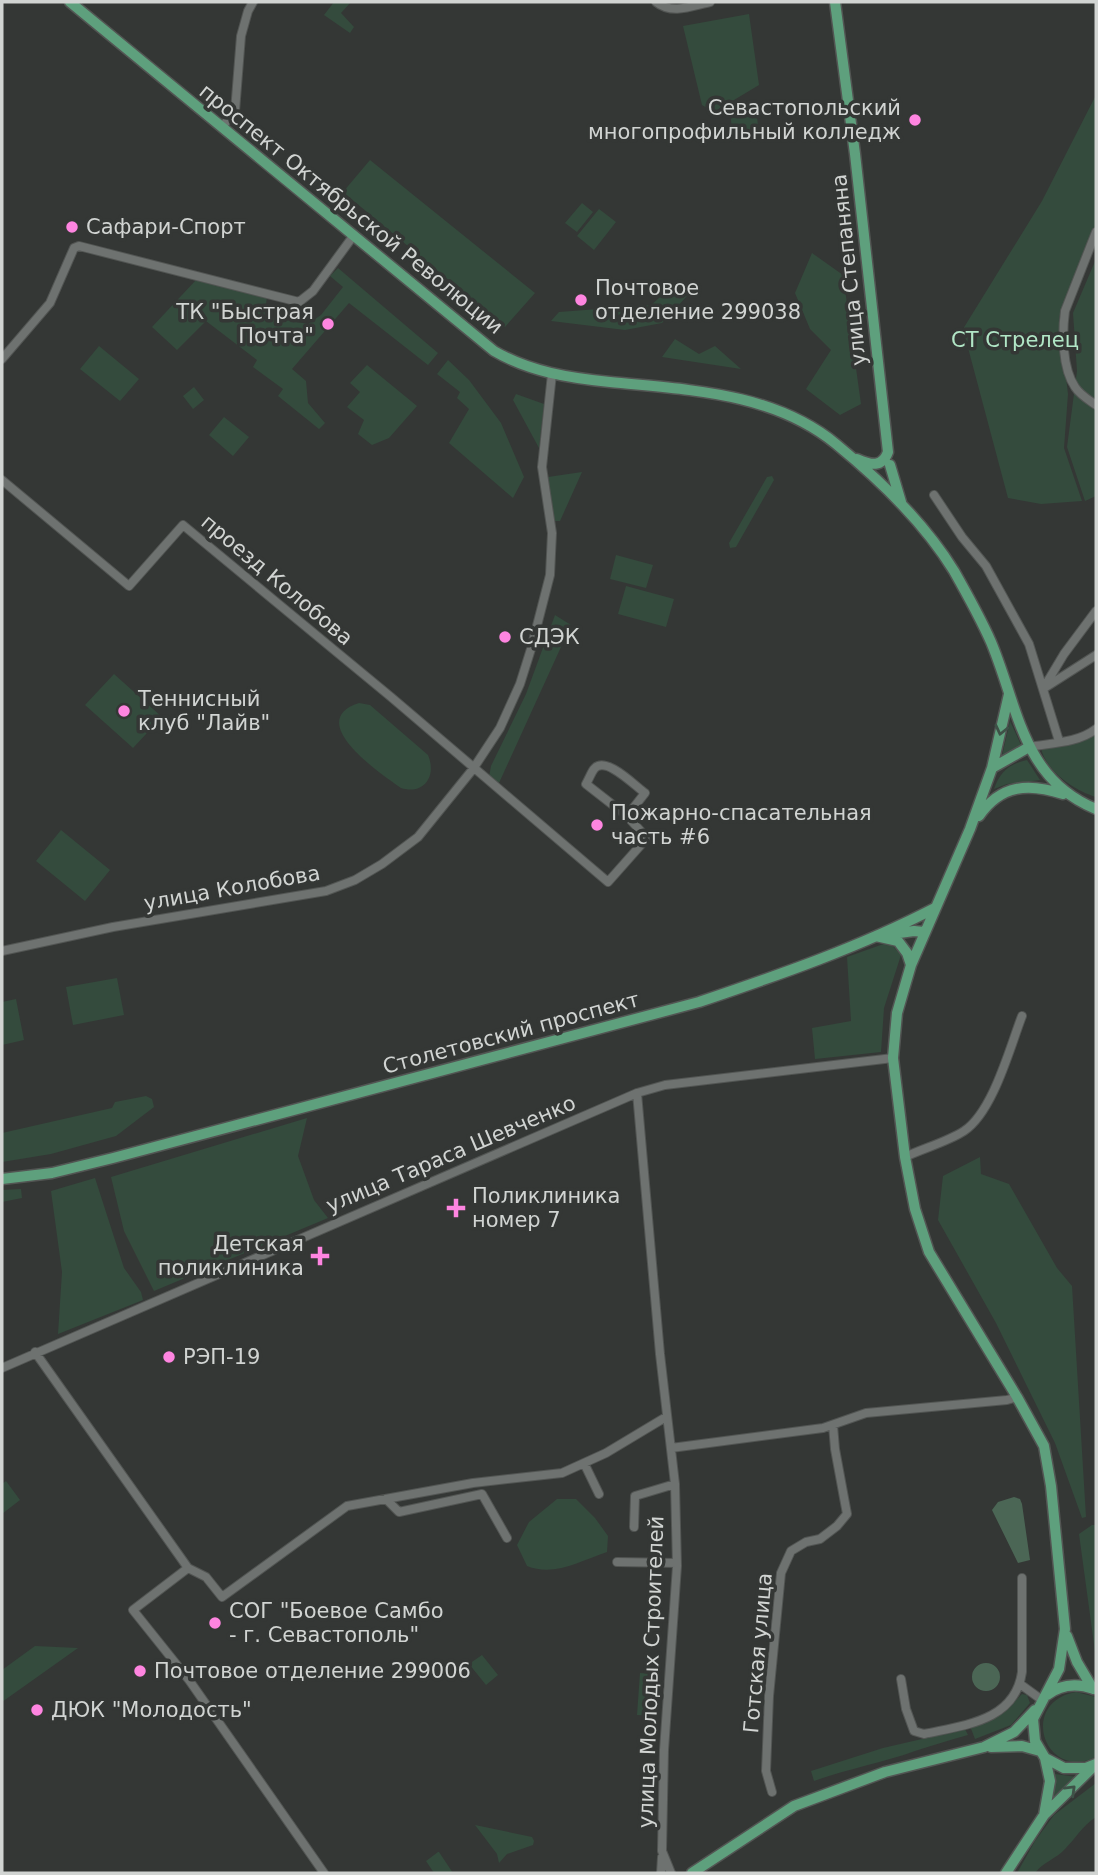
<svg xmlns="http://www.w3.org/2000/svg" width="1098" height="1875" viewBox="0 0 1098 1875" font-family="'DejaVu Sans',sans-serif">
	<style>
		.green { fill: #344b3d }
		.water { fill: #4b6655 }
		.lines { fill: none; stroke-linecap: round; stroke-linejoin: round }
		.minor-casing { stroke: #525553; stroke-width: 10 }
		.major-casing { stroke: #525553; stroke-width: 13 }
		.minor { stroke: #6e7270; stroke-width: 8 }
		.major { stroke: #5ea07d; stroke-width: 10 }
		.oneway { stroke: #3e5147 }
		.poi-dot { fill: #fe85e0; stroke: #343735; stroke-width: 2.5 }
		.labels { text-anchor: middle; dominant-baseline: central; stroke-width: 7; stroke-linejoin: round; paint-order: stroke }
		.poi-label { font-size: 21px; fill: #d1d4d2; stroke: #343735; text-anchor: start }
		.street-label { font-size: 21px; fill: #d1d4d2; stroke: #343735 }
		.park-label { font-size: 21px; fill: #b1e6c6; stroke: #343735 }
	</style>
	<rect width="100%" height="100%" fill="#343735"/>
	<path class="green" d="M 334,2 L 351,2 L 341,13 L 354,27 L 350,33 L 324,15 Z
		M 749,14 L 759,85 L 714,112 L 702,105 L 683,26 Z
		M 1096,95 L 1096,241 L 1062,308 L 1059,318 L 1068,394 L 1064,448 L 1082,501 L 1041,504 L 1008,498 L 963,329 L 1042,201 Z
		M 757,115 L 759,139 L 732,141 L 731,118 Z
		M 370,160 L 535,293 L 505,327 L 343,192 Z
		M 582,203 L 593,212 L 577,232 L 565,223 Z
		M 599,209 L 616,222 L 594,250 L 577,236 Z
		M 812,253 L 843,275 L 861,404 L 840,415 L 806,389 L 831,350 L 810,329 L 795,293 Z
		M 1096,259 L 1096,496 L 1085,501 L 1067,447 L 1077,371 L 1073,313 Z
		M 338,268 L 438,353 L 428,365 L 349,303 L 292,369 L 306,381 L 308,403 L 325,423 L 319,429 L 278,396 L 283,389 L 253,367 L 257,360 L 206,321 L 177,350 L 152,327 L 196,280 L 267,297 L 265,311 L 267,316 L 308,324 L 321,315 L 343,287 L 330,276 Z
		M 675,284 L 687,296 L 662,323 L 625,330 L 551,321 L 559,312 L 651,305 Z
		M 675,339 L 699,354 L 715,346 L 741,369 L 662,357 Z
		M 99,346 L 139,379 L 120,401 L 80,369 Z
		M 448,360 L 469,380 L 501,423 L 524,477 L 513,498 L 449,443 L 469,409 L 457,398 L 460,392 L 437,374 Z
		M 367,365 L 417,406 L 389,438 L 372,445 L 358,434 L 364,420 L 347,407 L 360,392 L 350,383 Z
		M 194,387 L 204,400 L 193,409 L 183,396 Z
		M 516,394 L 544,404 L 539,448 L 513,400 Z
		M 224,417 L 249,437 L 233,456 L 209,435 Z
		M 582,472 L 560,521 L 554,521 L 548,477 Z
		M 772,476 L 774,480 L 736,547 L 730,548 L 729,543 L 767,477 Z
		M 616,555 L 653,565 L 646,588 L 610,579 Z
		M 626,586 L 674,599 L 666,627 L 618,614 Z
		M 555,615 L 571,625 L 499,783 L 489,777 L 491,766 L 526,694 Z
		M 114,674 L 162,717 L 133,748 L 85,705 Z
		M 359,703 L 370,705 L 428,755 C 437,776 424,795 401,788 C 381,774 303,721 359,703 Z
		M 1010,721 L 1022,747 L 1002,756 Z
		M 1096,732 L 1096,797 C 1073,790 1046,771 1041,748 Z
		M 1027,760 L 1040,780 L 1007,784 L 994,789 C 1000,772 1009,764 1027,760 Z
		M 61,830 L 110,870 L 85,901 L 36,861 Z
		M 889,942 L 901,955 L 884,1008 L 881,1052 L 815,1059 L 812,1028 L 851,1021 L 847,957 Z
		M 117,978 L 124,1015 L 73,1025 L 66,987 Z
		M 16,999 L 24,1040 L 2,1045 L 2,1002 Z
		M 146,1096 L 152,1099 L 154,1107 L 116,1136 L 51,1154 L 2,1162 L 2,1133 L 112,1108 L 115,1102 Z
		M 307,1118 L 298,1156 L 314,1200 L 328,1218 L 154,1291 L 124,1231 L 111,1177 Z
		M 980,1157 L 981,1174 L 1009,1184 L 1057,1268 L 1072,1286 L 1086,1517 L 1082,1518 L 1055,1443 L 996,1323 L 938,1220 L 943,1176 Z
		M 95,1178 L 124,1268 L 141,1292 L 143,1300 L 58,1334 L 62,1272 L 51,1191 Z
		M 21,1189 L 22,1198 L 2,1202 L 2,1190 Z
		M 6,1481 L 20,1500 L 2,1514 L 2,1484 Z
		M 557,1499 L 576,1499 L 595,1518 L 608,1536 L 607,1552 C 580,1561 554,1577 527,1566 L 517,1545 L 529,1522 Z
		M 1092,1525 L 1096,1525 L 1096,1659 L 1079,1534 Z
		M 35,1646 L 78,1648 L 2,1702 L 2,1670 Z
		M 482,1655 L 498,1675 L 486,1685 L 469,1664 Z
		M 640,1673 L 658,1674 L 655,1716 L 637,1715 Z
		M 1076,1692 L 1096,1697 L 1096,1757 C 1044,1782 1018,1702 1076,1692 Z
		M 1022,1694 L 1027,1695 L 1030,1703 L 1011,1725 L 975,1739 L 970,1726 L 1004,1712 Z
		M 965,1729 L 968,1735 C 950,1740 933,1745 915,1751 C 882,1763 847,1769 814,1781 L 811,1771 L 883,1748 Z
		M 1055,1774 L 1077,1777 L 1050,1800 L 1055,1783 Z
		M 1096,1783 L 1096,1817 C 1082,1826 1076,1838 1065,1849 C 1056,1859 1043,1862 1035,1873 L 1017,1873 L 1035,1841 L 1054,1815 Z
		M 475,1825 L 532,1837 L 534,1841 L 533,1845 L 507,1854 L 499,1863 L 497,1854 Z
		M 438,1852 L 439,1852 L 453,1873 L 434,1873 L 426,1861 Z"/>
	<path class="water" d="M 1014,1497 L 1020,1499 L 1022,1504 L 1030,1560 L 1018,1563 L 992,1510 L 998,1502 Z
		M972 1677a14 14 0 1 1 28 0a14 14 0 1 1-28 0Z"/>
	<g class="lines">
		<g class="minor-casing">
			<path id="minor" d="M 656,2 C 672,15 692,6 710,2
				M 222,127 L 235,111 L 241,36 L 248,11 L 253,2
				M 1096,232 L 1065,311 C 1062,333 1062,368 1075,387 C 1080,395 1089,400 1096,405
				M 2,359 L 50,303 L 74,248 L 79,246 L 299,302 L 313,291 L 354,235
				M 2,480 L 129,586 L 183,525 L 391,697 L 608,882 L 647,838 L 627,816 L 645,793 C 634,785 605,755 594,769 C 591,773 589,779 586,784 L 627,816
				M 934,495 L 962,537 L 986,566 L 1029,644 L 1059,741
				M 1046,687 L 1096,655
				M 1043,689 L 1064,654 L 1096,611
				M 1029,747 C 1051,743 1078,743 1096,729
				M 2,951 L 113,927 L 326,891 L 355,880 L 382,864 L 418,837 L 473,769 L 500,728 L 520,684 L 531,649 L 550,575 L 552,533 L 542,467 L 552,374
				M 637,1093 L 660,1354 L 675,1484 L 677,1566 L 664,1750 L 662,1851 L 671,1873
				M 905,1157 C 924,1148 947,1142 964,1131 C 993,1112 1010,1047 1022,1016
				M 35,1352 L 188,1568 L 133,1610 L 189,1680 L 324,1873
				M 2,1368 L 637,1093 L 665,1085 L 893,1058
				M 671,1448 L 823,1428 L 866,1413 L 1007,1400 L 1017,1397
				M 584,1463 L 599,1494
				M 386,1499 L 399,1512 L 482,1494 L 507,1538
				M 634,1527 L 635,1496 L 675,1484
				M 617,1562 L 677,1563
				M 188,1568 L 206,1577 L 222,1597 L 347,1506 L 473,1483 L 562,1473 L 606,1453 L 666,1417
				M 901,1679 L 906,1709 L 914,1731 L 924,1734 C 965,1725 1015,1721 1022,1672 L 1022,1578
				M 1020,1684 L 1042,1700
				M 772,1792 L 766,1771 L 769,1696 L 781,1573 L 791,1551 L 806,1542 L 820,1539 L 837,1526 L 847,1514 L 835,1449 L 833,1425
				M 661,1873 L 662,1857"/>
		</g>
		<g class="major-casing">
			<path id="major" d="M 70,2 L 494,351 C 530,372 570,378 610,382 C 688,390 773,392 836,444 C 880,480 924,522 954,571 C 967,594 980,617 991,642 C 1018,706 1022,779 1096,809
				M 835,2 L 855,154 L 888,452 C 882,468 871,465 857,459
				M 890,465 L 901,502
				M 1009,694 L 992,768 L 970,829 L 911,965 L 897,1013 L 893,1058 L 905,1157 L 915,1209 L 929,1252 L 1017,1397 L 1044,1446 L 1051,1486 L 1065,1629 L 1059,1669 L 1033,1719 L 1035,1741 L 1045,1758 L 1064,1768 L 1086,1768 L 1096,1764
				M 992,768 L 1029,747
				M 979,816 C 1001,784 1029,783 1063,794
				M 892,934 L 914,931 L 924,932
				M 876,936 L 898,941 L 907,953 L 911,965
				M 2,1179 L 52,1173 L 113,1158 L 699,1002 C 779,975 860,947 935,908
				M 1067,1636 L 1077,1662 L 1093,1689
				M 1047,1695 C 1061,1684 1077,1683 1094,1689
				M 991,1747 L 1022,1746 L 1040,1751
				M 1044,1815 L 1050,1781 L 1045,1758
				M 692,1873 L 794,1806 L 885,1772 L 984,1747 L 1014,1732 L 1035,1710
				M 1006,1873 L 1044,1815 L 1094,1766"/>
		</g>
		<use href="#minor" class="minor"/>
		<use href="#major" class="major"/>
	</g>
	<defs><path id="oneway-chevron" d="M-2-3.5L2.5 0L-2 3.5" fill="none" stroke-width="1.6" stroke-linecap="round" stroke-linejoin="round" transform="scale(1.75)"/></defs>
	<g class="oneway">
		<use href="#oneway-chevron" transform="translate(1001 730) rotate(103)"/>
		<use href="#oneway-chevron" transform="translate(1071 1790) rotate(-44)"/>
	</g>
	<g class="poi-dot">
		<circle cx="915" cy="120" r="7"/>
		<circle cx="72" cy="227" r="7"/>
		<circle cx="581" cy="300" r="7"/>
		<circle cx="328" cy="324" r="7"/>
		<circle cx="505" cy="637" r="7"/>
		<circle cx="124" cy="711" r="7"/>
		<circle cx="597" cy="825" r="7"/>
		<path d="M452.5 1197.5h7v7h7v7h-7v7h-7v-7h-7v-7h7z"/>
		<path d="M316.5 1245.5h7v7h7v7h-7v7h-7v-7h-7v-7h7z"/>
		<circle cx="169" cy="1357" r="7"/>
		<circle cx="215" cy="1623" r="7"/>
		<circle cx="140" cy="1671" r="7"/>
		<circle cx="37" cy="1710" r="7"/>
	</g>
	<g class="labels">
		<g class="poi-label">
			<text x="901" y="108" text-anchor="end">Севастопольский<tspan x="901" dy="24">многопрофильный колледж</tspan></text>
			<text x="86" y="227">Сафари-Спорт</text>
			<text x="595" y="288">Почтовое<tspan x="595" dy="24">отделение 299038</tspan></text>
			<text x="314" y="312" text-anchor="end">ТК "Быстрая<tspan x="314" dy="24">Почта"</tspan></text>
			<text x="519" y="637">СДЭК</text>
			<text x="138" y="699">Теннисный<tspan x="138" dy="24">клуб "Лайв"</tspan></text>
			<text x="611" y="813">Пожарно-спасательная<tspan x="611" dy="24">часть #6</tspan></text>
			<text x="472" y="1196">Поликлиника<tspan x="472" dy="24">номер 7</tspan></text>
			<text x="304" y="1244" text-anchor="end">Детская<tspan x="304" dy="24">поликлиника</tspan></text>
			<text x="183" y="1357">РЭП-19</text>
			<text x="229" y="1611">СОГ "Боевое Самбо<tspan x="229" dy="24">- г. Севастополь"</tspan></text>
			<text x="154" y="1671">Почтовое отделение 299006</text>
			<text x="51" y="1710">ДЮК "Молодость"</text>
		</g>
		<g class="street-label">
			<text transform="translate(351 209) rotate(39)">проспект Октябрьской Революции</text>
			<text transform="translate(849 270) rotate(-96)">улица Степаняна</text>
			<text transform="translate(277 580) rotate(40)">проезд Колобова</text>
			<text transform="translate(232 888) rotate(-10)">улица Колобова</text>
			<text transform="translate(511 1033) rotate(-15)">Столетовский проспект</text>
			<text transform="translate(451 1154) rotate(-23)">улица Тараса Шевченко</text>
			<text transform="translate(758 1653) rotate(-85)">Готская улица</text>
			<text transform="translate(651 1672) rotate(-88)">улица Молодых Строителей</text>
		</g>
		<g class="park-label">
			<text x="1015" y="340">СТ Стрелец</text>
		</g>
	</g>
	<rect width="1098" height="1875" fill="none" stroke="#d1d4d2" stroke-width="7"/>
</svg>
